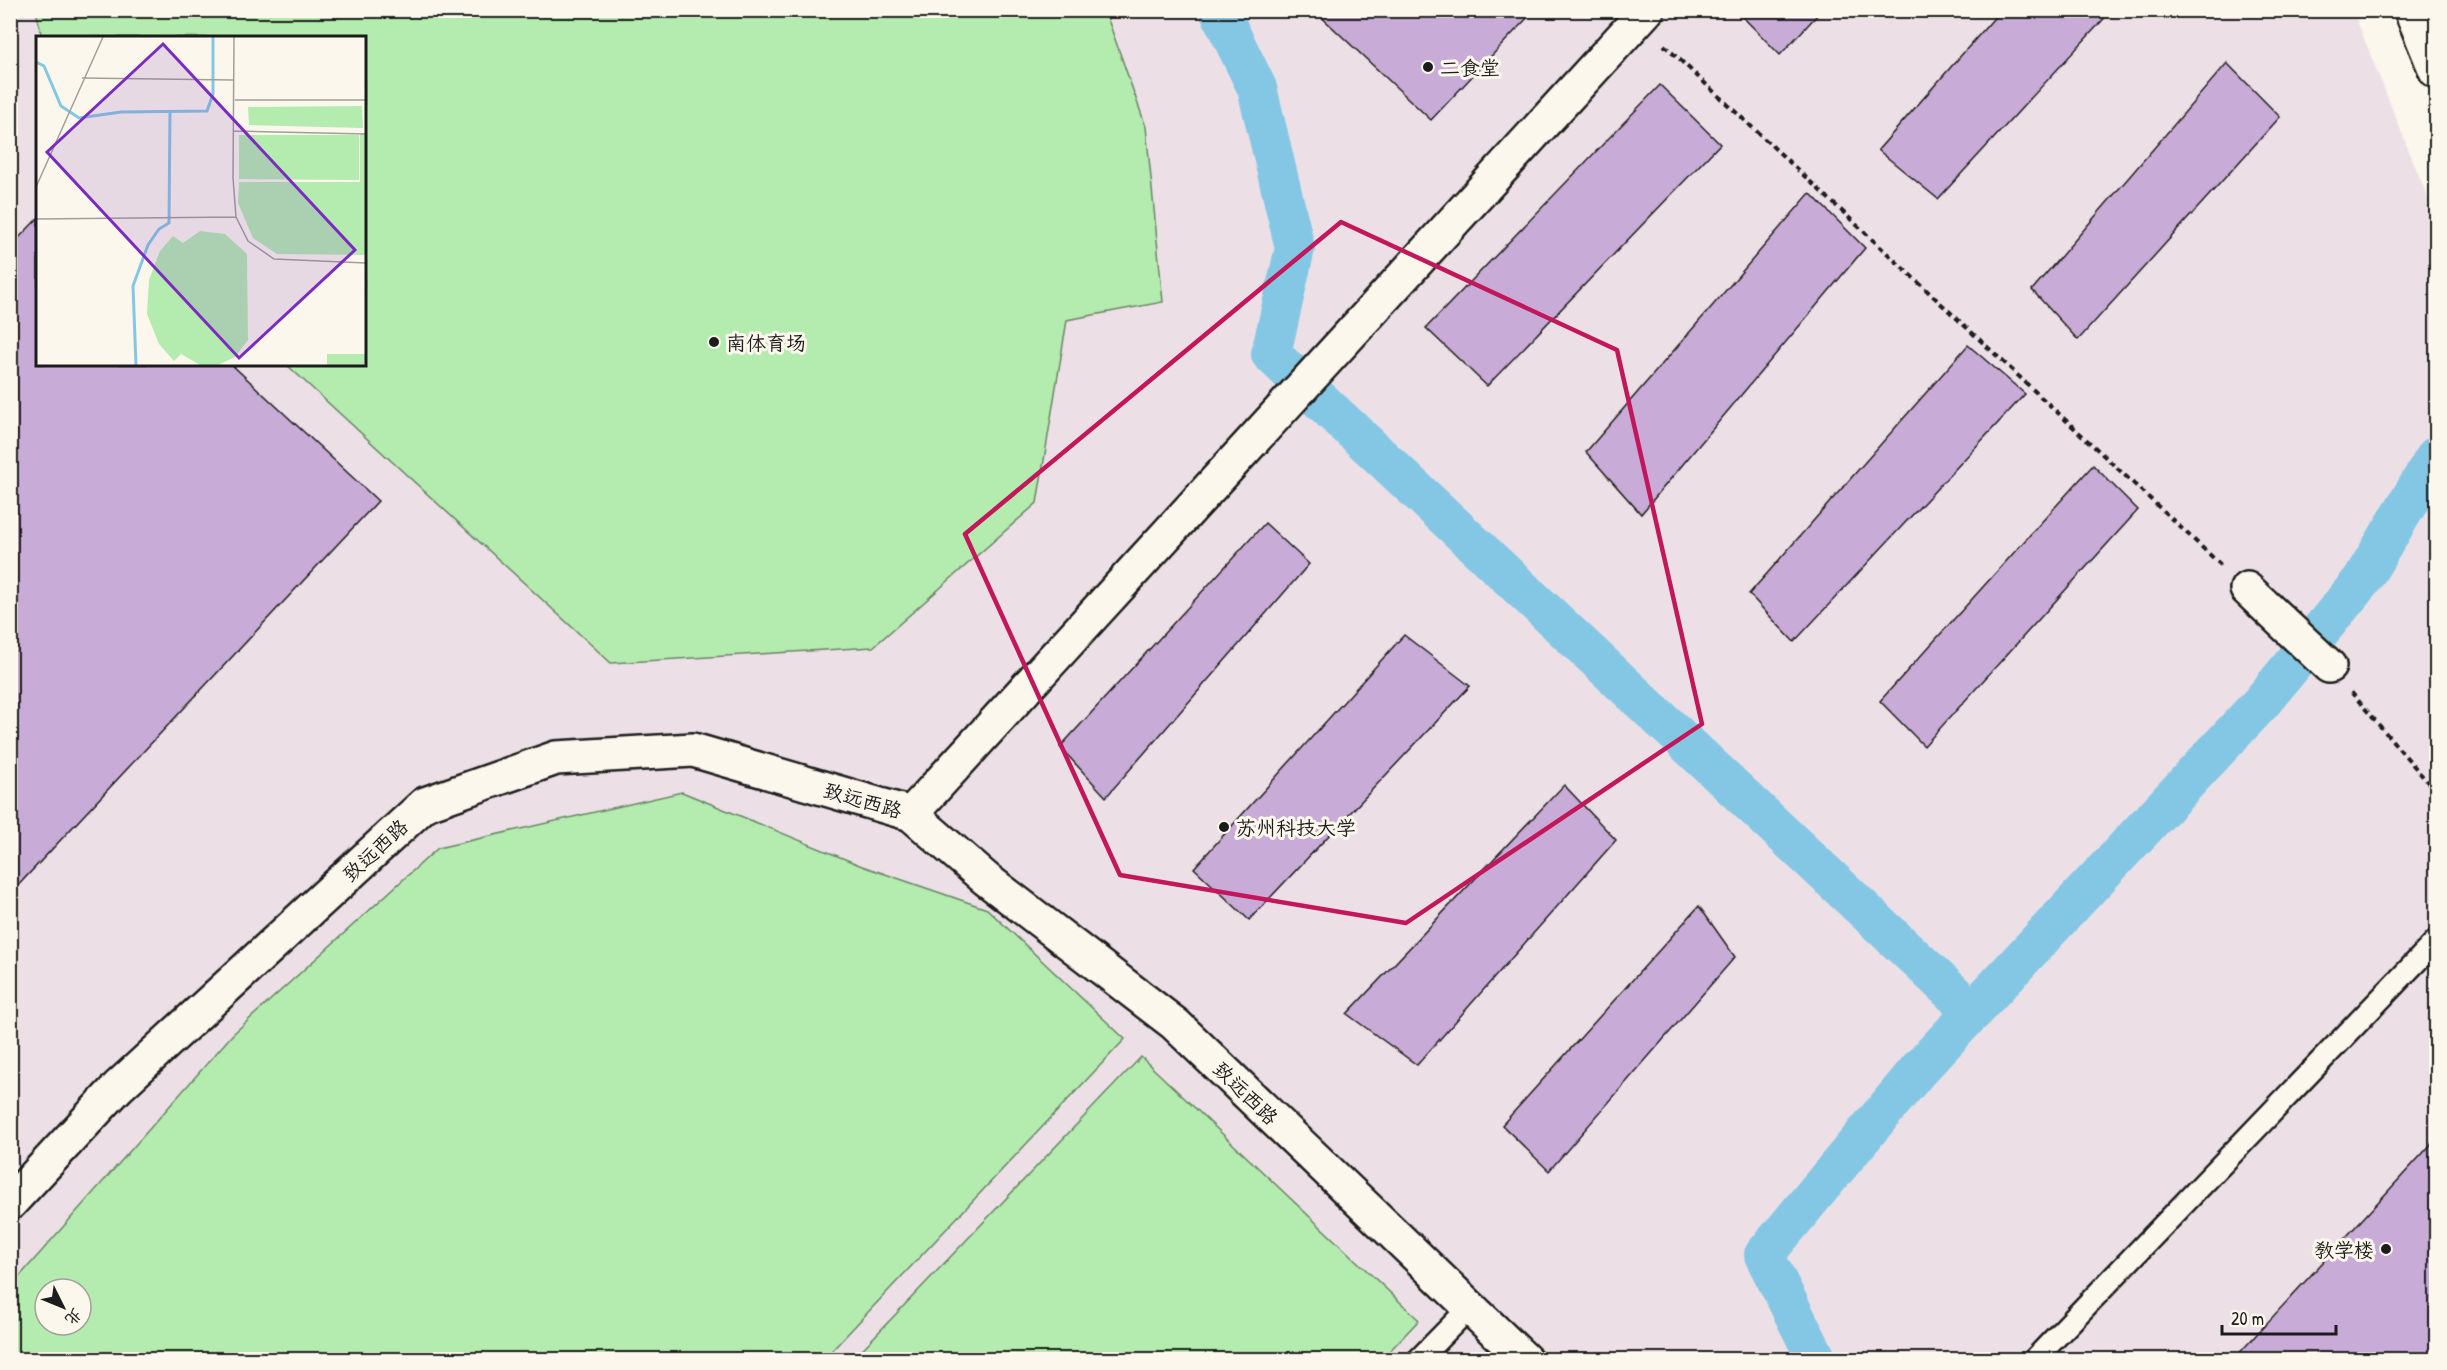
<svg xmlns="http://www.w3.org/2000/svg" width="2447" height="1370" viewBox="0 0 2447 1370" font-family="'Patrick Hand','LXGW WenKai TC',sans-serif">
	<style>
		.built { fill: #ece0e6; fill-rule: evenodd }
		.green { fill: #b4ebaf; stroke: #688466; stroke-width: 1.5; fill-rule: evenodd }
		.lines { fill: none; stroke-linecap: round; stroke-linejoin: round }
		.canal { stroke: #84c7e5; stroke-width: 40 }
		.building { fill: #c9abd7; stroke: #1c1c1c; stroke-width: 1.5 }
		.service-casing { stroke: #1c1c1c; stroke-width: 26 }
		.minor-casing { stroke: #1c1c1c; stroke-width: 38 }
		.tertiary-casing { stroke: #1c1c1c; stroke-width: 38 }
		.path { stroke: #1c1c1c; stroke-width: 4; stroke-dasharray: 6 4.5; stroke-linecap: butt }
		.service { stroke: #fbf7ec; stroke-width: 21 }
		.minor { stroke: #fbf7ec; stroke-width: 33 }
		.tertiary { stroke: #fbf7ec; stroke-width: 33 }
		.marked { fill: none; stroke: #c2185b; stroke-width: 4.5; stroke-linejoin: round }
		.poi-dot { fill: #1c1c1c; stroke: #fbf7ec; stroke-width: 2 }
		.labels { text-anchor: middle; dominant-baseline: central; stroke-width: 6; stroke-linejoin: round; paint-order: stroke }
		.poi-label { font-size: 20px; fill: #1c1c1c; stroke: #fbf7ec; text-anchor: start }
		.street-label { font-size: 20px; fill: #1c1c1c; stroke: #fbf7ec }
		.inset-river { fill: none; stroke: #84c7e5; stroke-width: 3 }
		.inset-road { fill: none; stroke: #a29f99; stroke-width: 1.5 }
		.view { fill: #7b2cbf; fill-opacity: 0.15; stroke: #7b2cbf; stroke-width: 3 }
		.inset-edge { fill: none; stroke: #1c1c1c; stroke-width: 3 }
	</style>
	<rect width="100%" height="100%" fill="#fbf7ec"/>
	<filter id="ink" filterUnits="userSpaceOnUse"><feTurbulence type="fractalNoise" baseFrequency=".0167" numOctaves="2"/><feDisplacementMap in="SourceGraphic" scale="12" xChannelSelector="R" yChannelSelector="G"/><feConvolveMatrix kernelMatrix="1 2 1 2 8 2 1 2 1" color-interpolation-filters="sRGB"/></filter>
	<g filter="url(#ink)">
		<path class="built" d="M 10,11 L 2353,11 L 2436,218 L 2436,1359 L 11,1359 ZM 38,38 L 364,38 L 364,364 L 38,364 ZM 45,1289 L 81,1289 L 81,1325 L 45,1325 Z"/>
		<path class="green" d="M 36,11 L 1105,11 L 1146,127 L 1163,302 L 1067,320 L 1037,503 L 873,647 L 611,663 L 287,365 L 364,364 L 364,38 L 42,37 Z
			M 682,792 L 862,866 L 987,909 L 1125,1039 L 824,1359 L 11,1359 L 11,1286 L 233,1034 L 438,848 ZM 45,1289 L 81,1289 L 81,1325 L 45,1325 Z
			M 1141,1057 L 1419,1320 L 1382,1359 L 853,1359 Z"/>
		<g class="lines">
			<path class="canal" d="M 1219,10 L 1257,88 L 1295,248 L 1271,354 L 1973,1012
				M 1817,1360 L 1764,1255 L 1919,1069 L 2260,704 L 2362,580 L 2436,456"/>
		</g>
		<path class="building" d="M 1314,10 L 1525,10 L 1530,15 L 1431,120 Z
			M 1736,10 L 1822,10 L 1780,55 Z
			M 2001,10 L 2112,10 L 1938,199 L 1878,150 Z
			M 2227,63 L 2280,117 L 2078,340 L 2032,290 Z
			M 1660,85 L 1720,144 L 1487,386 L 1426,328 Z
			M 1810,193 L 1865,248 L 1641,514 L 1586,452 Z
			M 38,218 L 38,364 L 231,364 L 378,501 L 10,894 L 10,247 Z
			M 1968,345 L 2025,394 L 1794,642 L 1749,594 Z
			M 2093,465 L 2138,510 L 1924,746 L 1880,701 Z
			M 1265,523 L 1309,564 L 1106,797 L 1060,747 Z
			M 1404,635 L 1470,686 L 1249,920 L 1194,868 Z
			M 1564,785 L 1616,840 L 1417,1065 L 1347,1014 Z
			M 1699,906 L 1735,957 L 1549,1171 L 1502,1125 Z
			M 2436,1139 L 2436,1360 L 2233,1360 Z"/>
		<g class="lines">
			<g class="service-casing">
				<path id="service" d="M 1418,1360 L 1470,1307
					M 2034,1360 L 2436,941"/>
			</g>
			<g class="minor-casing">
				<path id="minor" d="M 2247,589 L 2329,666
					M 911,814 L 1647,10
					M 10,1203 L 118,1087 L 425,804 L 556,758 L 693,750 L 911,814 L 986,879 L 1175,1024 L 1525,1360"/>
			</g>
			<g class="tertiary-casing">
				<path id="tertiary" d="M 2411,10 L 2436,71"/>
			</g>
			<path class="path" d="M 1664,45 L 2222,566
				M 2351,692 L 2436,792"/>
			<use href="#service" class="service"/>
			<use href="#minor" class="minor"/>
			<use href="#tertiary" class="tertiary"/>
		</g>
	</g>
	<path class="marked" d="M 1341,222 L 1617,350 L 1702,724 L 1406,923 L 1120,875 L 965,534 Z"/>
	<g class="poi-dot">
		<circle cx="1428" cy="67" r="6"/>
		<circle cx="714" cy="342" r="6"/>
		<circle cx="1224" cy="827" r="6"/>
		<circle cx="2386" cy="1249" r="6"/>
	</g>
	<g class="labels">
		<g class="poi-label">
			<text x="1440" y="67">二食堂</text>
			<text x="726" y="342">南体育场</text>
			<text x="1236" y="827">苏州科技大学</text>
			<text x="2374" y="1249" text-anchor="end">教学楼</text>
		</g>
		<g class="street-label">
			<text transform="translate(863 800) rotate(16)">致远西路</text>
			<text transform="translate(375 850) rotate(-43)">致远西路</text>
			<text transform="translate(1246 1093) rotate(44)">致远西路</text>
		</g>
	</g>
	<g transform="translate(36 36)">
		<rect width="330" height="330" fill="#fbf7ec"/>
		<path d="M 326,70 L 327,92 L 213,89 L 212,71 ZM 324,98 L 330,98 L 330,219 L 241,218 L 217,202 L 202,167 L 203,146 L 324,146 ZM 203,99 L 323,99 L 323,144 L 203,143 ZM 164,195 L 189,198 L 211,218 L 212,304 L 199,321 L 182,329 L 164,329 L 145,318 L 138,325 L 123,308 L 111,278 L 113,244 L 124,215 L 137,200 L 147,207 ZM 291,318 L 330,318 L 330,329 L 291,329 Z" fill="#b4ebaf"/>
		<path class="inset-river" d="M 0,26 L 8,30 L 25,70 L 43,82 L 85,76 L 171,75 L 177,58 L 177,1M 100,329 L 97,250 L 112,209 L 123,193 L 133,187 L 134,76"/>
		<path class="inset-road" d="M 198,1 L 197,142 L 200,181 L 212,205 L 238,223 L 330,227M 46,42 L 197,44M 199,64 L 330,64M 198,95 L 330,98M 0,151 L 67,1M 0,183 L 200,181"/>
		<path class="view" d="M 127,8 L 319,214 L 203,322 L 11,116 Z"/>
		<rect width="330" height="330" class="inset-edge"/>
	</g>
	<rect width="2447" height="1370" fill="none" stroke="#fbf7ec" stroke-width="36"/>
	<rect x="18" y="18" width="2411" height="1334" fill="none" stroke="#1c1c1c" stroke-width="2" filter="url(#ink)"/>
	<g transform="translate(63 1307) rotate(133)"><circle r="28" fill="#fbf7ec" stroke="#a29f99" stroke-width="1.5"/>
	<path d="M0-4.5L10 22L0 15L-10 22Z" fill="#1c1c1c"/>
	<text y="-9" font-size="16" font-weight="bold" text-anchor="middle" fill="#1c1c1c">北</text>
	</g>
	<path d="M2222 1325v9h114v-9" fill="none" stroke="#1c1c1c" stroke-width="3"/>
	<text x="2231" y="1325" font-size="18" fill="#1c1c1c" stroke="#fbf7ec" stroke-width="4.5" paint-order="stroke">20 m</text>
</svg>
